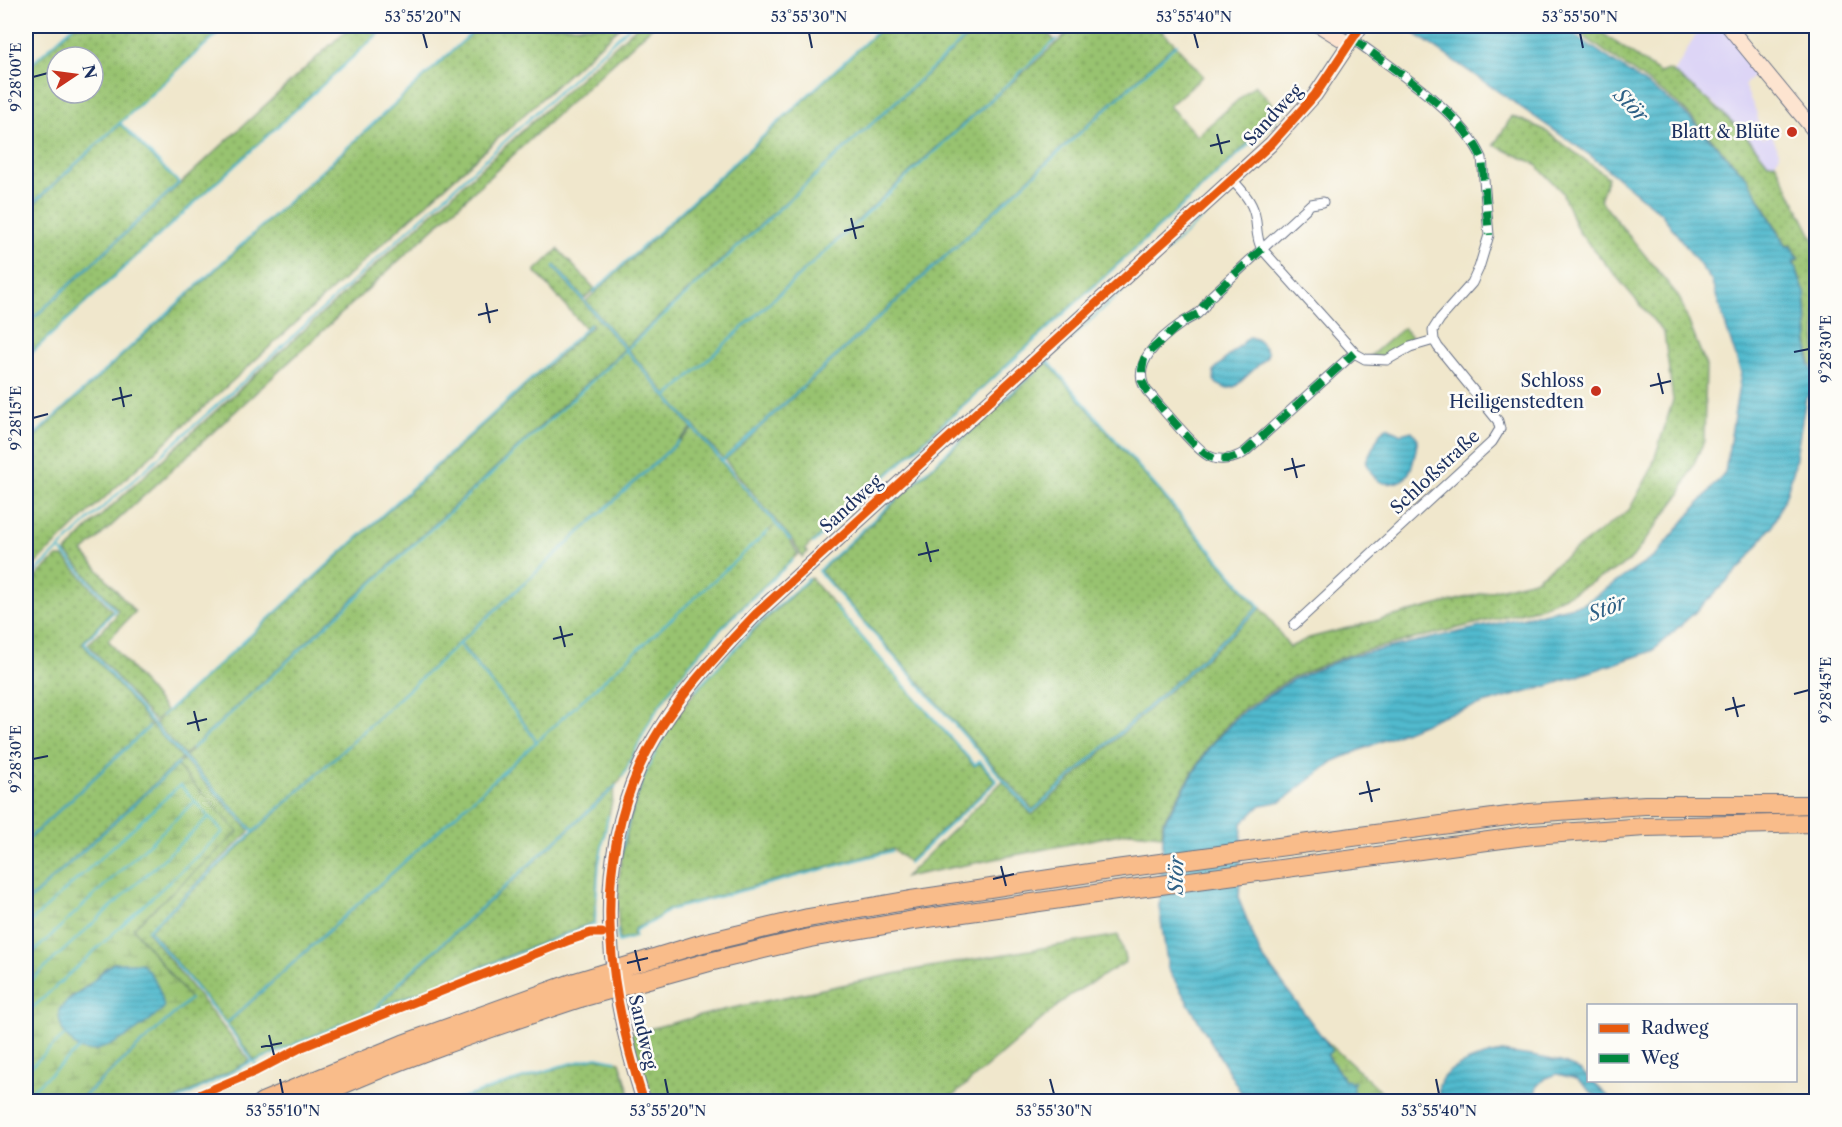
<svg xmlns="http://www.w3.org/2000/svg" width="1842" height="1127" viewBox="0 0 1842 1127" font-family="'Libre Caslon Text',serif">
	<style>
		.built { fill: #ddd5f6 }
		.grass { fill: url(#grass-dots); stroke: #5a7967; stroke-width: 1.5; fill-rule: evenodd }
		.wetland { fill: url(#wetland-marsh); stroke: #5a7967; stroke-width: 1.5; fill-rule: evenodd }
		.park { fill: #98c370; stroke: #5a7967; stroke-width: 1.5 }
		.water { fill: url(#water-rules); stroke: #367496; stroke-width: 1.5 }
		.lines { fill: none; stroke-linecap: round; stroke-linejoin: round }
		.stream { stroke: #51bace; stroke-width: 2 }
		.street-casing { stroke: #666f84; stroke-width: 11 }
		.secondary-casing { stroke: #666f84; stroke-width: 16 }
		.highway-casing { stroke: #666f84; stroke-width: 20 }
		.street { stroke: #fff; stroke-width: 9 }
		.secondary { stroke: #fde4d0; stroke-width: 14 }
		.highway { stroke: #f9bc8a; stroke-width: 18 }
		.highway-bridge-casing { stroke: #666f84; stroke-width: 20; stroke-linecap: butt }
		.highway-bridge { stroke: #f9bc8a; stroke-width: 18 }
		.quiet { stroke: #00873e; stroke-width: 8; stroke-dasharray: 15 8; stroke-linecap: butt }
		.cycleway-casing { stroke: #fdfcf7; stroke-width: 13 }
		.cycleway { stroke: #e8590c; stroke-width: 9 }
		.ticks { fill: none; stroke: #1b2f5e; stroke-width: 2 }
		.poi-dot { fill: #c8321e; stroke: #fdfcf7; stroke-width: 2 }
		.labels { text-anchor: middle; dominant-baseline: central; stroke-width: 5; stroke-linejoin: round; paint-order: stroke }
		.street-label { font-size: 18px; fill: #1b2f5e; stroke: #fdfcf7 }
		.poi-label { font-size: 18px; fill: #1b2f5e; stroke: #fdfcf7; text-anchor: end }
		.water-label { font-size: 20px; font-style: italic; fill: #2e6085; stroke: #fdfcf7 }
		.neatline { fill: none; stroke: #1b2f5e; stroke-width: 2 }
		.ticks-label { font-size: 15px; text-anchor: middle; fill: #1b2f5e }
	</style>
	<defs>
		<pattern id="grass-dots" width="8" height="8" patternUnits="userSpaceOnUse" patternTransform="scale(1.5)"><rect width="8" height="8" fill="#98c370"/><path d="M2 2h.1M6 6h.1" fill="none" stroke="#7b9f5f" stroke-width="1.8" stroke-linecap="round"/></pattern>
		<pattern id="wetland-marsh" width="20" height="14" patternUnits="userSpaceOnUse" patternTransform="scale(1.5)"><rect width="20" height="14" fill="#98c370"/><path d="M1 5h8M5 5V1M11 12h8M15 12V8" fill="none" stroke="#7b9f5f"/></pattern>
		<pattern id="water-rules" width="6" height="5" patternUnits="userSpaceOnUse" patternTransform="scale(1.5)"><rect width="6" height="5" fill="#51bace"/><path d="M0 2.5h6" fill="none" stroke="#4298aa"/></pattern>
	</defs>
	<rect width="100%" height="100%" fill="#fdfcf7"/>
	<filter id="ink" filterUnits="userSpaceOnUse"><feTurbulence type="fractalNoise" baseFrequency=".0167" numOctaves="2"/><feDisplacementMap in="SourceGraphic" scale="12" xChannelSelector="R" yChannelSelector="G"/><feConvolveMatrix kernelMatrix="1 2 1 2 8 2 1 2 1" color-interpolation-filters="sRGB"/></filter>
	<filter id="wash" filterUnits="userSpaceOnUse"><feTurbulence type="fractalNoise" baseFrequency=".008" numOctaves="4" result="noise"/><feDisplacementMap in="SourceGraphic" scale="24" xChannelSelector="R" yChannelSelector="G"/><feGaussianBlur stdDeviation="1.35" result="paint"/><feColorMatrix in="noise" values="0 0 0 0 0 0 0 0 0 0 0 0 0 0 0 0 0 1.4 0 .05"/><feComposite in="paint" operator="in"/></filter>
	<g filter="url(#wash)">
		<rect width="100%" height="100%" fill="#f0e7cc"/>
		<path class="built" d="M 1708,26 L 1723,26 L 1762,69 L 1744,85 L 1756,111 L 1763,139 L 1771,133 L 1780,154 L 1775,162 L 1768,163 L 1758,150 L 1717,106 L 1674,73 L 1695,36 Z"/>
		<path class="grass" d="M 74,26 L 225,26 L 26,209 L 26,70 ZM 57,57 L 93,57 L 93,93 L 57,93 Z
			M 351,26 L 386,26 L 26,357 L 26,326 Z
			M 480,26 L 621,26 L 89,512 L 26,573 L 26,436 L 30,441 Z
			M 637,26 L 653,26 L 83,552 L 135,612 L 108,640 L 166,711 L 154,721 L 88,644 L 115,617 L 118,610 L 66,552 L 92,524 Z
			M 884,26 L 978,26 L 626,347 L 586,301 Z
			M 980,26 L 1041,26 L 1055,41 L 928,155 L 668,396 L 627,348 Z
			M 1076,26 L 1157,26 L 1175,44 L 723,459 L 668,397 L 929,156 Z
			M 1569,26 L 1592,26 L 1660,73 L 1668,70 L 1674,73 C 1709,100 1742,127 1768,163 L 1775,162 L 1816,244 L 1816,368 L 1810,364 L 1805,293 L 1794,262 L 1799,259 L 1791,245 L 1787,246 L 1748,179 L 1680,105 Z
			M 1176,45 L 1203,76 L 1169,106 L 1197,136 L 1255,85 L 1280,112 L 1215,175 L 805,549 L 808,552 L 802,557 L 792,540 L 725,460 Z
			M 1512,116 L 1543,129 L 1608,177 L 1600,200 L 1679,297 L 1706,366 L 1704,441 L 1680,494 L 1629,562 L 1574,592 L 1536,609 L 1348,655 L 1291,678 L 1238,713 L 1208,747 L 1163,821 L 1162,835 L 1130,832 L 905,877 L 1003,781 L 1032,815 L 1261,608 L 1290,647 L 1309,638 L 1534,580 L 1629,510 L 1651,470 L 1673,400 L 1664,333 L 1578,231 L 1562,192 L 1534,163 L 1494,145 Z
			M 120,124 L 178,183 L 26,324 L 26,212 Z
			M 558,249 L 595,289 L 584,299 L 555,265 L 553,267 L 624,349 L 184,755 L 155,723 L 593,325 L 591,323 L 585,328 L 535,271 Z
			M 625,350 L 692,428 L 254,831 L 185,756 Z
			M 1047,362 L 1258,607 L 1033,810 L 820,571 Z
			M 693,429 L 790,541 L 798,554 L 732,616 L 685,670 L 652,717 L 620,781 L 405,977 L 373,1010 L 255,1061 L 227,1024 L 774,526 L 537,741 L 520,717 L 460,643 Z
			M 57,557 L 64,557 L 112,611 L 82,643 L 151,724 L 26,840 L 26,586 Z
			M 811,578 L 974,766 L 980,763 L 995,781 L 908,862 L 893,849 L 669,909 L 655,919 L 634,929 L 634,936 L 620,941 C 609,868 638,766 683,708 C 719,660 766,619 811,578 Z
			M 458,644 L 519,717 L 536,742 L 226,1023 L 150,930 Z
			M 152,725 L 182,758 L 26,902 L 26,842 Z
			M 183,759 L 250,831 L 147,931 L 250,1061 L 172,1101 L 79,1102 L 190,1000 L 133,928 L 237,832 L 177,766 Z
			M 615,788 L 598,864 L 594,922 L 375,1009 L 406,978 Z
			M 1118,935 L 1126,962 L 1069,996 L 947,1101 L 651,1101 L 629,1034 L 723,1010 L 918,969 Z
			M 596,1058 L 620,1062 L 632,1101 L 454,1101 L 560,1067 Z"/>
		<path class="wetland" d="M 177,766 L 238,832 L 133,928 L 190,999 L 77,1101 L 26,1102 L 26,904 ZM 114,963 L 95,1051 L 69,998 L 93,982 L 104,968 Z
			M 1322,1037 L 1391,1101 L 1360,1101 L 1352,1090 L 1351,1083 L 1346,1082 L 1327,1055 L 1332,1050 Z"/>
		<path class="park" d="M 1403,328 L 1415,340 L 1388,357 L 1370,356 Z"/>
		<path class="water" d="M 1404,26 L 1562,26 L 1679,107 L 1748,179 L 1786,247 L 1790,246 L 1798,259 L 1793,262 L 1805,293 L 1809,365 L 1816,373 L 1816,397 L 1810,395 L 1806,398 L 1794,469 L 1785,498 L 1772,526 L 1742,566 L 1703,605 L 1652,651 L 1548,686 L 1444,715 L 1334,761 L 1282,801 L 1261,805 L 1242,823 L 1239,900 L 1261,955 L 1332,1050 L 1327,1055 L 1345,1081 L 1348,1080 L 1351,1083 L 1354,1081 L 1355,1082 L 1352,1085 L 1354,1088 L 1352,1090 L 1360,1101 L 1246,1101 L 1168,969 L 1159,906 L 1164,822 L 1209,748 L 1239,715 L 1292,680 L 1348,657 L 1583,604 L 1655,556 L 1725,472 L 1741,373 L 1711,280 L 1661,213 L 1591,156 Z
			M 1249,337 C 1259,338 1264,346 1268,353 L 1266,358 L 1236,386 L 1227,389 L 1217,384 L 1214,380 L 1214,370 Z
			M 1387,427 L 1401,434 L 1412,431 L 1418,439 C 1415,451 1414,468 1406,477 C 1403,480 1398,482 1393,483 C 1377,486 1371,474 1366,461 L 1380,433 Z
			M 114,963 L 141,963 C 154,976 161,989 164,1008 C 148,1023 102,1059 79,1049 C 76,1048 72,1042 69,1039 C 61,1031 59,1022 59,1010 C 69,997 80,993 92,982 C 100,975 104,968 114,963 Z
			M 1502,1052 C 1527,1056 1570,1058 1588,1077 L 1588,1080 L 1592,1081 L 1613,1101 L 1601,1101 L 1577,1079 L 1557,1074 L 1544,1079 L 1537,1086 L 1534,1101 L 1442,1101 C 1424,1070 1481,1056 1502,1052 Z"/>
		<g class="lines">
			<path class="stream" d="M 26,69 L 73,26
				M 120,123 L 226,26
				M 26,210 L 120,123 L 179,183 L 26,325
				M 554,266 L 790,540
				M 593,292 L 883,26
				M 26,358 L 387,26
				M 1047,360 L 1260,607 L 1032,812 L 818,571 Z
				M 1047,360 L 1232,191
				M 667,397 L 1057,39
				M 26,436 L 29,440 L 479,26
				M 723,460 L 1177,44
				M 813,543 L 1215,176 L 1267,128 L 1297,95
				M 60,549 L 115,610 L 84,643 L 161,733 L 254,832 L 148,930 L 226,1024 L 256,1065
				M 26,581 L 90,519 L 265,362 L 630,26
				M 834,606 L 975,765 L 980,761 L 997,781 L 909,863
				M 459,644 L 519,717 L 537,742
				M 695,691 L 758,624 L 808,579
				M 162,716 L 590,325
				M 192,749 L 978,26
				M 623,776 C 633,757 641,737 652,718 C 688,657 741,608 793,560
				M 254,832 L 679,441
				M 26,841 L 149,727
				M 621,856 C 627,808 648,764 672,722
				M 26,903 L 179,763
				M 26,926 L 180,785 L 223,832 L 26,1014
				M 617,930 L 618,942 L 635,937 L 635,930 L 654,921 L 669,910 L 892,851
				M 26,959 L 195,801
				M 26,985 L 209,817
				M 374,1010 L 405,977 L 616,786
				M 226,1024 L 768,531
				M 254,1062 L 373,1011 L 595,923 L 599,864 L 608,816
				M 26,1071 L 65,1035
				M 26,1095 L 79,1049
				M 78,1102 L 190,999
				M 174,1102 L 253,1061
				M 449,1102 L 560,1066 L 597,1057 L 616,1061"/>
		</g>
	</g>
	<g filter="url(#ink)">
		<g class="lines">
			<g class="street-casing">
				<path id="street" d="M 1232,180 C 1241,189 1251,200 1254,212 C 1258,224 1255,237 1262,249 L 1356,354 L 1365,359 L 1387,360 L 1410,347 L 1434,340
					M 1323,202 L 1311,204 L 1209,298 C 1206,304 1204,309 1198,313 C 1194,317 1187,319 1182,323 C 1162,337 1128,364 1147,391 C 1160,405 1195,449 1209,456 C 1220,462 1235,459 1245,452 L 1354,353
					M 1294,625 L 1492,442 L 1500,429 L 1498,421 L 1438,347 L 1434,340 L 1433,330 L 1440,319 L 1472,283 L 1479,268 L 1489,235 L 1482,158 C 1463,113 1392,68 1353,39"/>
			</g>
			<g class="secondary-casing">
				<path id="secondary" d="M 1320,26 L 1349,44
					M 1728,26 L 1816,133
					M 644,1102 C 609,992 591,877 639,768 C 666,708 712,660 757,613 L 1271,144 L 1315,95 L 1361,26"/>
			</g>
			<g class="highway-casing">
				<path id="highway" d="M 911,900 L 1116,869 L 1530,813 L 1645,805 L 1816,805
					M 262,1102 L 403,1044 L 575,982
					M 304,1102 C 394,1060 487,1029 580,998"/>
			</g>
			<use href="#street" class="street"/>
			<use href="#secondary" class="secondary"/>
			<use href="#highway" class="highway"/>
			<g class="highway-bridge-casing">
				<path id="highway-bridge" d="M 575,982 L 703,943 L 808,918 L 911,900
					M 580,998 L 709,962 L 810,938 L 914,920 L 1123,890 L 1533,835 L 1645,827 L 1816,823"/>
			</g>
			<use href="#highway-bridge" class="highway-bridge"/>
			<path class="quiet" d="M 1353,39 C 1392,68 1463,113 1482,158 L 1489,235
				M 1262,249 L 1209,298 L 1198,314 L 1182,322 L 1149,352 L 1144,359 L 1142,370 L 1142,381 L 1147,391 C 1160,405 1195,449 1209,456 C 1220,462 1235,459 1245,452 L 1354,353"/>
			<g class="cycleway-casing">
				<path id="cycleway" d="M 183,1102 L 256,1071 L 302,1047 L 567,941 L 591,933 L 602,933
					M 644,1102 C 609,992 591,877 639,768 C 666,708 712,660 757,613 L 1271,144 L 1315,95 L 1361,26"/>
			</g>
			<use href="#cycleway" class="cycleway"/>
		</g>
	</g>
	<path class="ticks" d="M 423,33 L 427,48M 809,33 L 812,48M 1194,33 L 1198,48M 1580,33 L 1583,48M 33,77 L 48,73M 1217,134 L 1222,154M 1210,146 L 1230,141M 851,218 L 856,239M 844,231 L 864,226M 486,303 L 490,323M 478,315 L 498,310M 1794,352 L 1809,349M 1658,373 L 1663,394M 1650,386 L 1671,381M 120,387 L 124,407M 112,400 L 132,395M 33,418 L 48,414M 1292,458 L 1297,478M 1284,470 L 1305,465M 926,542 L 931,562M 918,555 L 939,550M 560,626 L 565,647M 553,639 L 573,634M 1794,694 L 1809,690M 1733,697 L 1738,717M 1725,710 L 1745,705M 194,711 L 199,731M 187,724 L 207,719M 33,759 L 48,756M 1367,781 L 1372,802M 1359,794 L 1380,789M 1001,866 L 1006,886M 993,879 L 1014,874M 635,950 L 640,971M 627,963 L 648,958M 269,1035 L 274,1055M 261,1047 L 282,1043M 280,1079 L 283,1094M 665,1079 L 668,1094M 1050,1079 L 1054,1094M 1436,1079 L 1439,1094"/>
	<g class="poi-dot">
		<circle cx="1792" cy="132" r="6"/>
		<circle cx="1596" cy="391" r="6"/>
	</g>
	<g class="labels">
		<g class="street-label">
			<text transform="translate(1273 115) rotate(-47)">Sandweg</text>
			<text transform="translate(1435 472) rotate(-43)">Schloßstraße</text>
			<text transform="translate(851 504) rotate(-42)">Sandweg</text>
			<text transform="translate(643 1032) rotate(77)">Sandweg</text>
		</g>
		<g class="poi-label">
			<text x="1780" y="132">Blatt &amp; Blüte</text>
			<text x="1584" y="381">Schloss<tspan x="1584" dy="21">Heiligenstedten</tspan></text>
		</g>
		<g class="water-label">
			<text transform="translate(1631 105) rotate(45)">Stör</text>
			<text transform="translate(1607 608) rotate(-21)">Stör</text>
			<text transform="translate(1176 875) rotate(-89)">Stör</text>
		</g>
	</g>
	<rect width="1842" height="1127" fill="none" stroke="#fdfcf7" stroke-width="66"/>
	<rect x="1587" y="1004" width="210" height="78" fill="#fdfcf7" stroke="#a3aaba" stroke-width="1.5"/>
	<rect x="1599" y="1024" width="30" height="9" fill="#e8590c" stroke="#a3aaba" stroke-width="1.5"/>
	<text x="1641" y="1034" font-size="18" fill="#1b2f5e">Radweg</text>
	<rect x="1599" y="1054" width="30" height="9" fill="#00873e" stroke="#a3aaba" stroke-width="1.5"/>
	<text x="1641" y="1064" font-size="18" fill="#1b2f5e">Weg</text>
	<g transform="translate(75 75) rotate(77)"><circle r="28" fill="#fdfcf7" stroke="#a3aaba" stroke-width="1.5"/>
	<path d="M0-4.5L10 22L0 15L-10 22Z" fill="#c8321e"/>
	<text y="-9" font-size="16" font-weight="bold" text-anchor="middle" fill="#1b2f5e">N</text>
	</g>
	<rect x="33" y="33" width="1776" height="1061" class="neatline"/>
	<g class="ticks-label">
		<text x="423" y="22">53°55'20"N</text>
		<text x="809" y="22">53°55'30"N</text>
		<text x="1194" y="22">53°55'40"N</text>
		<text x="1580" y="22">53°55'50"N</text>
		<text transform="translate(16 77) rotate(-90)" y="5">9°28'00"E</text>
		<text transform="translate(1826 349) rotate(-90)" y="5">9°28'30"E</text>
		<text transform="translate(16 418) rotate(-90)" y="5">9°28'15"E</text>
		<text transform="translate(1826 690) rotate(-90)" y="5">9°28'45"E</text>
		<text transform="translate(16 759) rotate(-90)" y="5">9°28'30"E</text>
		<text x="283" y="1116">53°55'10"N</text>
		<text x="668" y="1116">53°55'20"N</text>
		<text x="1054" y="1116">53°55'30"N</text>
		<text x="1439" y="1116">53°55'40"N</text>
	</g>
</svg>
